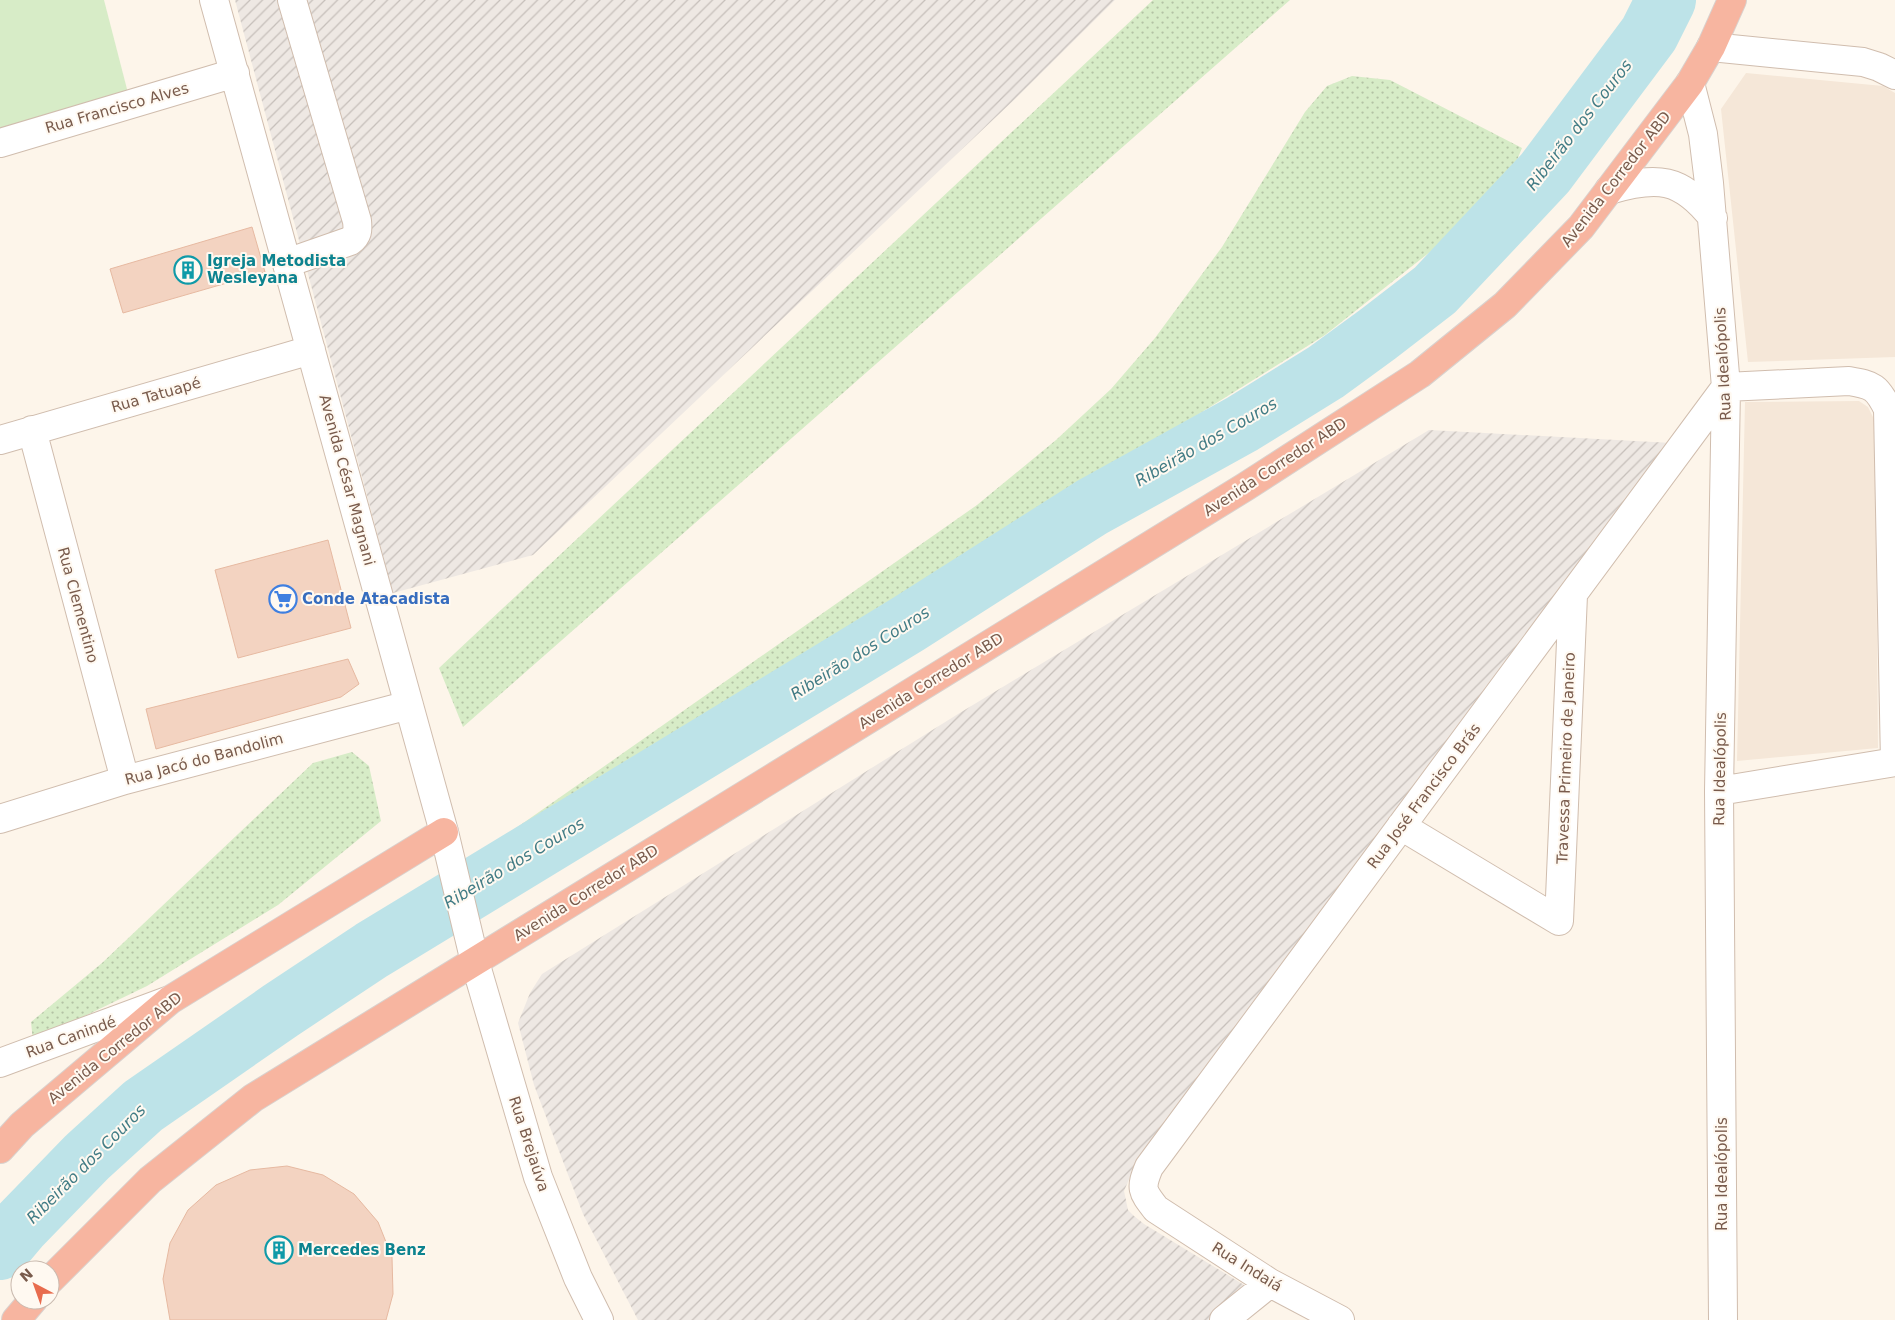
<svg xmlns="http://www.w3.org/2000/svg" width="1895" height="1320" viewBox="0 0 1895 1320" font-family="'DejaVu Sans',sans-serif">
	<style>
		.residential { fill: #f5e7d8 }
		.industrial { fill: url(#industrial-furrows) }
		.green { fill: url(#green-dots) }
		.pitch { fill: #d7ecc7 }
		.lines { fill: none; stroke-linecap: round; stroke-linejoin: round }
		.river { stroke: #bde3e8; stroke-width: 60 }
		.building { fill: #f3d3c1; stroke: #e6b9a1 }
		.minor-casing { stroke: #d0bdae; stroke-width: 30 }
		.highway-casing { stroke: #d9d1cd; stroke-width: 30 }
		.minor { stroke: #fff; stroke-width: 28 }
		.highway { stroke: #f7b5a0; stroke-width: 28 }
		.labels { text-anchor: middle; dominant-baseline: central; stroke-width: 4; stroke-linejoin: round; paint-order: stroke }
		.street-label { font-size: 15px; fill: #795b4c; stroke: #fff9f1 }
		.culture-label { font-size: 15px; font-weight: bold; fill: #0d838f; stroke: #fff9f1; text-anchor: start }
		.shop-label { font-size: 15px; font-weight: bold; fill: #366cbe; stroke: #fff9f1; text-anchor: start }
		.water-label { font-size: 16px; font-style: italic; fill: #427c85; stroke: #fff9f1 }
	</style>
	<defs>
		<pattern id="industrial-furrows" width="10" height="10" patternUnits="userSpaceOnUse" patternTransform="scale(1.25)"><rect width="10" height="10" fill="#eee8e3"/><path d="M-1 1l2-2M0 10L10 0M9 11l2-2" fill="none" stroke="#c6bfba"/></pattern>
		<pattern id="green-dots" width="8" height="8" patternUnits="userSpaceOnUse" patternTransform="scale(1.25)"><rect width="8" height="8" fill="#d7ecc7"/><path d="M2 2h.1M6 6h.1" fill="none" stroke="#b3c2a4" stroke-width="1.8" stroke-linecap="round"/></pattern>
	</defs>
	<rect width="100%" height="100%" fill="#fdf5ea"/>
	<path class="residential" d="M 1746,73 L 1883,86 L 1895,93 L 1895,357 L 1748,362 L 1721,109 Z
		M 1859,401 L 1868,407 L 1875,421 L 1878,748 L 1737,761 L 1745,402 Z"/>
	<path class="industrial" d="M 235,0 L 1115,0 L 1015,99 L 533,555 L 393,593 Z
		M 1429,430 L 1672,443 L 1130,1177 L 1124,1191 L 1128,1210 L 1134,1216 L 1144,1224 L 1249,1288 L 1208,1320 L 638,1320 L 583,1214 L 534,1085 L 518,1023 L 530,993 L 542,974 L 958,714 Z"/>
	<path class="green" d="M 1153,0 L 1290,0 L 463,727 L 439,668 Z
		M 1352,76 L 1390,80 L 1522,148 L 1510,177 L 1476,213 L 1435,248 L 1325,335 L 1178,427 L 1028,515 L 784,673 L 519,848 L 509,833 L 977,505 L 1056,440 L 1111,389 L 1155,338 L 1222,247 L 1305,112 L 1327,86 Z
		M 352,752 L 369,766 L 381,821 L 278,905 L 147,986 L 33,1041 L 31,1022 L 102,963 L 313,763 Z"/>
	<path class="pitch" d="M 0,0 L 104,0 L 128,93 L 0,128 Z"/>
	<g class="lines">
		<path class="river" d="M 0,1250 L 21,1225 L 87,1157 L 143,1106 L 280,1011 L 372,950 L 908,624 L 1092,507 L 1242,424 L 1326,372 L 1378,334 L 1435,290 L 1545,173 L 1649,34 L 1666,0"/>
	</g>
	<path class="building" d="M 252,227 L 265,272 L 123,313 L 110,269 Z
		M 328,540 L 351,628 L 238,658 L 215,570 Z
		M 348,659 L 359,684 L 341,697 L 156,749 L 146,709 Z
		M 287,1166 L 323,1175 L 354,1194 L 378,1222 L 392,1257 L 393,1294 L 386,1320 L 170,1320 L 163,1279 L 170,1243 L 188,1210 L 216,1185 L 250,1170 Z"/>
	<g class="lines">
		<g class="minor-casing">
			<path id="minor" d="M 214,0 L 444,832 L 475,962 L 538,1177 L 578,1278 L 599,1320
				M 1711,47 L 1863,62 L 1879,67 L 1895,75
				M 1690,83 L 1703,134 L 1709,183 L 1726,387 L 1719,791 L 1723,1320
				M 0,143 L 235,73
				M 1609,190 C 1657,176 1681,177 1713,218
				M 287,263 L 350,241 C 358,235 358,230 357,221 L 292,0
				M 32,430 L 125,780
				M 0,440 L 311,350
				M 1719,791 L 1895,762
				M 0,819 L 125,780 L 409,705
				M 1401,826 L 1559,921 L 1573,595
				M 0,1063 L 167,1001
				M 1224,1320 L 1270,1283
				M 1340,1320 L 1270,1283 L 1156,1209 C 1142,1191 1140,1189 1149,1167 L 1726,387 L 1849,381 C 1873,385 1877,387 1888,409 L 1895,762"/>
		</g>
		<g class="highway-casing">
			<path id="highway" d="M 0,1149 L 22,1125 L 170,1000 L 444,832
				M 50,1280 L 150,1180 L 253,1098 L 1245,487 L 1420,374 L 1505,305 L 1581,227 L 1690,83 L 1711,47 L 1732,0
				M 16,1320 L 33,1300"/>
		</g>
		<use href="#minor" class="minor"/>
		<use href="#highway" class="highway"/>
	</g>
	<defs>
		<g id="building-ring" transform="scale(1.4375)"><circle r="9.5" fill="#fff9f1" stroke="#0f9aa8" stroke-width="1.5"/><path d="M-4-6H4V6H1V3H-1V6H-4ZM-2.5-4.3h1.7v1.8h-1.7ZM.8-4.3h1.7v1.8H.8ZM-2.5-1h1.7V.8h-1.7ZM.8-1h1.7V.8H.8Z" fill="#0f9aa8"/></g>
		<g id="supermarket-ring" transform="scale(1.4375)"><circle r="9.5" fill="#fff9f1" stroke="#3f7fe0" stroke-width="1.5"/><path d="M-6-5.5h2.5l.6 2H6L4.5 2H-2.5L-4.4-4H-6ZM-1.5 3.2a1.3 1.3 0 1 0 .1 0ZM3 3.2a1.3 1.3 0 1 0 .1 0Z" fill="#3f7fe0"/></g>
	</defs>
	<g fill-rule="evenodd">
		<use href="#building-ring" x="188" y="270"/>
		<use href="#supermarket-ring" x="283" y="599"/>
		<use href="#building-ring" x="279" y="1250"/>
	</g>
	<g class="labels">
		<g class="street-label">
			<text transform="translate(117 108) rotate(-16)">Rua Francisco Alves</text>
			<text transform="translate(1616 179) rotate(-52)">Avenida Corredor ABD</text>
			<text transform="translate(1723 364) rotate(-93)">Rua Idealópolis</text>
			<text transform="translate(156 395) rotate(-16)">Rua Tatuapé</text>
			<text transform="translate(1275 467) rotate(-33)">Avenida Corredor ABD</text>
			<text transform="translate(347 480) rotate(75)">Avenida César Magnani</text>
			<text transform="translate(78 605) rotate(75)">Rua Clementino</text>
			<text transform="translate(931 681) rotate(-32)">Avenida Corredor ABD</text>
			<text transform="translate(1566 758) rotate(-88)">Travessa Primeiro de Janeiro</text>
			<text transform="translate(204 759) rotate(-15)">Rua Jacó do Bandolim</text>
			<text transform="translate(1720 769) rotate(-89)">Rua Idealópolis</text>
			<text transform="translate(1424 796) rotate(-53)">Rua José Francisco Brás</text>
			<text transform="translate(586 893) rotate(-32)">Avenida Corredor ABD</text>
			<text transform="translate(71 1037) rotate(-20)">Rua Canindé</text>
			<text transform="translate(115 1048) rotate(-39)">Avenida Corredor ABD</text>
			<text transform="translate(529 1144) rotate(72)">Rua Brejaúva</text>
			<text transform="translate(1722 1174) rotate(-90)">Rua Idealópolis</text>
			<text transform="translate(1247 1267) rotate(32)">Rua Indaiá</text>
		</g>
		<g class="culture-label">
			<text x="207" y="261">Igreja Metodista<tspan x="207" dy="17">Wesleyana</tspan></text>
			<text x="298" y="1250">Mercedes Benz</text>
		</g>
		<g class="shop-label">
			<text x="302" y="599">Conde Atacadista</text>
		</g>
		<g class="water-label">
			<text transform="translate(1579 125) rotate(-52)">Ribeirão dos Couros</text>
			<text transform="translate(1206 442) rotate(-30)">Ribeirão dos Couros</text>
			<text transform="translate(860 653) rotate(-32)">Ribeirão dos Couros</text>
			<text transform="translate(514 863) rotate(-31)">Ribeirão dos Couros</text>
			<text transform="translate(86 1164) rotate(-45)">Ribeirão dos Couros</text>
		</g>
	</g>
	<g transform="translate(35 1285) rotate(319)"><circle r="24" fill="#fff9f1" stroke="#c9baaf"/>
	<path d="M0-4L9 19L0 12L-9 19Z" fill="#e86c4e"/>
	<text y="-8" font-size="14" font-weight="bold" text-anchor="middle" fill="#795b4c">N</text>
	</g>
</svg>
